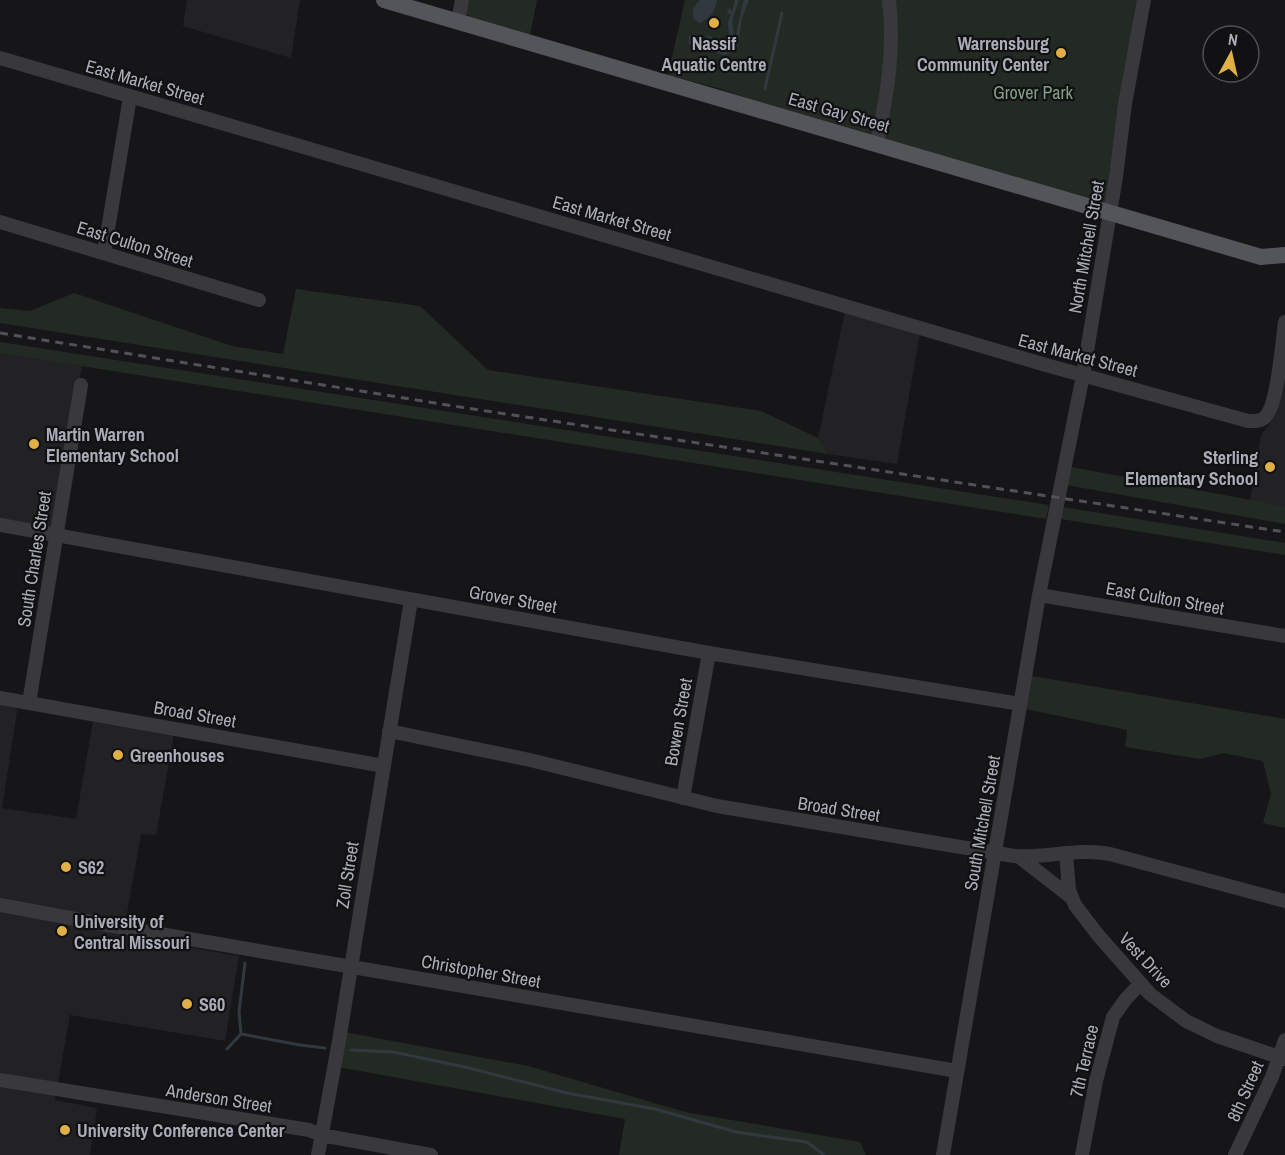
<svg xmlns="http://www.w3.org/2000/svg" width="1285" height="1155" viewBox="0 0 1285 1155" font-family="'Archivo Narrow',sans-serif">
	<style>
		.built { fill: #222225 }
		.green { fill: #232a24 }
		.water { fill: #313940 }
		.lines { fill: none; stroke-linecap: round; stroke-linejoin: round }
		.stream { stroke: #313940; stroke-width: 3 }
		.minor { stroke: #38383d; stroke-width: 14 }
		.major { stroke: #54555b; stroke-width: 16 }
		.rail { stroke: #515257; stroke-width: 3; stroke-dasharray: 8 6; stroke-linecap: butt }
		.poi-dot { fill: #e0af46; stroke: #111113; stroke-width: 2 }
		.labels { text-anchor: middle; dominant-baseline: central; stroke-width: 4.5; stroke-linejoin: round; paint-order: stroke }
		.poi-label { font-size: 18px; font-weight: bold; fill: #aaadb7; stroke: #111113; text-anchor: start }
		.street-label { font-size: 18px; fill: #aaadb7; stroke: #111113 }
		.park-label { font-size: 18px; fill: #83a085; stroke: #111113 }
	</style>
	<rect width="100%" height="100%" fill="#161618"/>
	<path class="built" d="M 187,0 L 300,0 L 291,58 L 183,26 Z
		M 845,311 L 920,333 L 897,464 L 828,454 L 818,438 Z
		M 0,353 L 82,366 L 54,527 L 52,530 L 0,522 Z
		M 1285,365 L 1285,506 L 1250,500 L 1261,434 L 1268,427 L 1275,414 Z
		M 0,701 L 18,705 L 2,808 L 76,819 L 93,721 L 174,734 L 156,835 L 141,834 L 123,936 L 239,956 L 225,1041 L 70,1015 L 55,1100 L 97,1108 L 90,1155 L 0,1155 Z"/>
	<path class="green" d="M 468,0 L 537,0 L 530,35 L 470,18 L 466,14 Z
		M 685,0 L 1140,0 L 1110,212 L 877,143 L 721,89 L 668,75 Z
		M 296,289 L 420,306 L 488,370 L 761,411 L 818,438 L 828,454 L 0,323 L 0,308 L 30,311 L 74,293 L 232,346 L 283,354 Z
		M 0,342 L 1049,505 L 1046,519 L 0,353 Z
		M 1070,467 L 1285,506 L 1285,524 L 1066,485 Z
		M 1063,507 L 1285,543 L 1285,555 L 1061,519 Z
		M 1032,676 L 1285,719 L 1285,828 L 1263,823 L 1271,794 L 1263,761 L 1223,753 L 1200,759 L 1125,747 L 1127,730 L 1025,709 Z
		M 344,1032 L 528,1066 L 685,1112 L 860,1142 L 866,1155 L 619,1155 L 625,1119 L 338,1067 Z"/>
	<path class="water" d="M 700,0 L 717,0 C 715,12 711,17 700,23 L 694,19 C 691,11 694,6 700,0 Z
		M 735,0 L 739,0 L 732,21 L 734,33 L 729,44 L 715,46 L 694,38 L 692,41 L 695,44 L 728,50 L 734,44 L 743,2 L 744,0 L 749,0 L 742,18 L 738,45 L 733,52 L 724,55 L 689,44 L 689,36 L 694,34 L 707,39 L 707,35 L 713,38 L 709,40 L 717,43 L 726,41 L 729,36 L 728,22 L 731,14 L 727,14 L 729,8 L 732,11 Z"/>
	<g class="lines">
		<path class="stream" d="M 765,89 L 782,13
			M 245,963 L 239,1012 L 241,1034 L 300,1045 L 325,1048
			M 227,1049 L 241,1034
			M 351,1050 L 393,1052 L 465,1067 L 567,1093 L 655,1109 L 736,1132 L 807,1142 L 824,1155"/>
		<path class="minor" d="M 458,21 L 462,0
			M 0,58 L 1046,365 L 1248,421 C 1254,421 1260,422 1265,417 C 1278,406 1282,341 1285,322
			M 877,143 C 887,95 895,49 889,0
			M 0,222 L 259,300
			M 104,253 L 130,97
			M 0,525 L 709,653 L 1020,704
			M 1039,595 L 1285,636
			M 0,698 L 384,766
			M 29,703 L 81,385
			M 389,731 L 530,760 L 717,806 L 1014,856 C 1046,858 1078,848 1110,854 L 1285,901
			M 683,798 L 709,653
			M 1066,853 L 1069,890 L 1075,905 L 1098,935 L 1150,994 L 1186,1021 L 1217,1036 L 1285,1059
			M 1018,856 L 1072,898
			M 0,905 L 108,925 L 957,1071
			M 0,1080 L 309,1130 L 321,1135 L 431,1155
			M 318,1155 L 339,1041 L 411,600
			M 943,1155 L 1039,595 L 1083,375 L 1116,177 L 1125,104 L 1144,0
			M 1082,1155 L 1096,1081 L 1113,1017 L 1125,1000 L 1140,984
			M 1235,1155 L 1272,1077 L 1285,1040"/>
		<path class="major" d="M 384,0 L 1261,257 L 1285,255"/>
		<path class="rail" d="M 0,333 L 460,407 L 1285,532"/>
	</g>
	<g class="poi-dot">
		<circle cx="714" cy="23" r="6"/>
		<circle cx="1061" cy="53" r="6"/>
		<circle cx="34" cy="444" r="6"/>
		<circle cx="1270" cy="467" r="6"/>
		<circle cx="118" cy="755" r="6"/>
		<circle cx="66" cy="867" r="6"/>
		<circle cx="62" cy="931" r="6"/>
		<circle cx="187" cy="1004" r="6"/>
		<circle cx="65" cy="1130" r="6"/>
	</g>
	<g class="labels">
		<g class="poi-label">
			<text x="714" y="43" text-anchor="middle">Nassif<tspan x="714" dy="21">Aquatic Centre</tspan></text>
			<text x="1049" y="43" text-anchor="end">Warrensburg<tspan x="1049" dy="21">Community Center</tspan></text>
			<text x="46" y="434">Martin Warren<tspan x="46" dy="21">Elementary School</tspan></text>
			<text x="1258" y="457" text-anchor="end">Sterling<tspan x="1258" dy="21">Elementary School</tspan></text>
			<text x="130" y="755">Greenhouses</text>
			<text x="78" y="867">S62</text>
			<text x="74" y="921">University of<tspan x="74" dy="21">Central Missouri</tspan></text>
			<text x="199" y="1004">S60</text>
			<text x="77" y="1130">University Conference Center</text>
		</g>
		<g class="street-label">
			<text transform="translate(145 82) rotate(16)">East Market Street</text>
			<text transform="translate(839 112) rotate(16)">East Gay Street</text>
			<text transform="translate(612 218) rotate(16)">East Market Street</text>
			<text transform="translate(135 244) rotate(17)">East Culton Street</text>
			<text transform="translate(1086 247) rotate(-80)">North Mitchell Street</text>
			<text transform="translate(1078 355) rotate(15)">East Market Street</text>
			<text transform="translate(34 559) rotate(-81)">South Charles Street</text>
			<text transform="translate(1165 598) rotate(10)">East Culton Street</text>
			<text transform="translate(513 599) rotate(10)">Grover Street</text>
			<text transform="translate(195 714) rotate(10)">Broad Street</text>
			<text transform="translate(678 722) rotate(-80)">Bowen Street</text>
			<text transform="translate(839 809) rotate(9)">Broad Street</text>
			<text transform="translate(982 823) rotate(-80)">South Mitchell Street</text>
			<text transform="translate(347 875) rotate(-81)">Zoll Street</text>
			<text transform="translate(1146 960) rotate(47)">Vest Drive</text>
			<text transform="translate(481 971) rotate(10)">Christopher Street</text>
			<text transform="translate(1084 1061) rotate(-77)">7th Terrace</text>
			<text transform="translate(1245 1091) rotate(-66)">8th Street</text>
			<text transform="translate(219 1098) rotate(9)">Anderson Street</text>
		</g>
		<g class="park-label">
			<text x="1033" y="92">Grover Park</text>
		</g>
	</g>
	<g transform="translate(1231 54) rotate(8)"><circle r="28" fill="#111113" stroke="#4e4f55" stroke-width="1.5"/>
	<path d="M0-4.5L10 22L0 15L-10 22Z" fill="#e0af46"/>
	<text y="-9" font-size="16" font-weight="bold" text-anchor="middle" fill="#aaadb7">N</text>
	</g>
</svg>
